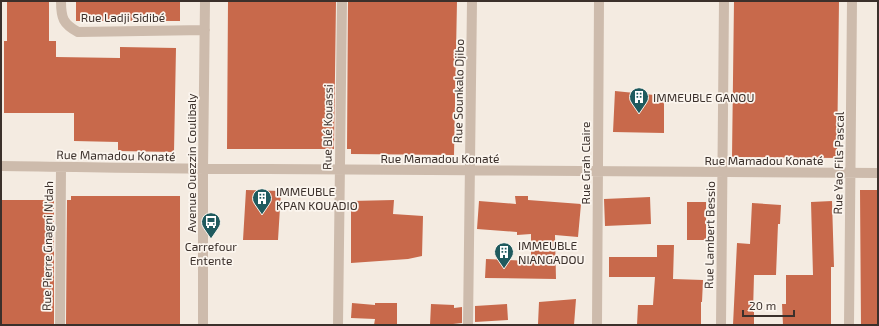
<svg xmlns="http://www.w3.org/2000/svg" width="879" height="326" viewBox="0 0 879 326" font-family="'Exo 2',sans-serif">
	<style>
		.building { fill: #c8694b }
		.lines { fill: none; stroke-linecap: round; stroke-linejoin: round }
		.minor { stroke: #cdbbac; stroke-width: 10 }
		.labels { text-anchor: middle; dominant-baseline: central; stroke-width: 3.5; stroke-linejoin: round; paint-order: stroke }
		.street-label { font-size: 12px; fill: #3b302b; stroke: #fbf5ee }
		.poi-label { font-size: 12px; fill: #3b302b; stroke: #fbf5ee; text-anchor: start }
	</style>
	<rect width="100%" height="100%" fill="#f4ebe1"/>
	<path class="building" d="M 7,1 L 49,1 L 49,41 L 56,41 L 56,57 L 120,58 L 120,47 L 176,48 L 174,152 L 118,151 L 118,142 L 74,141 L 74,113 L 4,113 L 4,41 L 7,41 Z
		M 76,1 L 180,1 L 180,21 L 76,21 Z
		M 228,1 L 336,1 L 334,149 L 227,149 Z
		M 348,1 L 457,1 L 454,155 L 351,154 L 351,149 L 347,149 Z
		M 734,1 L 839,1 L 837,158 L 732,157 Z
		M 615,91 L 664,96 L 664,133 L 613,132 Z
		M 246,190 L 281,191 L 278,240 L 243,240 Z
		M 860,190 L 878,190 L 878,325 L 861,325 Z
		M 71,196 L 180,196 L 180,325 L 66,325 L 67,200 L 71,200 Z
		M 515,196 L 528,196 L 528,200 L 581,204 L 578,237 L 555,235 L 556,279 L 485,278 L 486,259 L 531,261 L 531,234 L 517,235 L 517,232 L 477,229 L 479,201 L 516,204 Z
		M 650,197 L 651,224 L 605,226 L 604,199 Z
		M 1,200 L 54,200 L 54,325 L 1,325 Z
		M 394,200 L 393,214 L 423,216 L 422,256 L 408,259 L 351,263 L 351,201 Z
		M 832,201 L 834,267 L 831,267 L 831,325 L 783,325 L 782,304 L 786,304 L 786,275 L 813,275 L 811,202 Z
		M 687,202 L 706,202 L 706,240 L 687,240 Z
		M 752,203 L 781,205 L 780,224 L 778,224 L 776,275 L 754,275 L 753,312 L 754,312 L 754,325 L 733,325 L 737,243 L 750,244 Z
		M 657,245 L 674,245 L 673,279 L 703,280 L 702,302 L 701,302 L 701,325 L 637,325 L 638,305 L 653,305 L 655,277 L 609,277 L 609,257 L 657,257 Z
		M 576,299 L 574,325 L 538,324 L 539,302 Z
		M 352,303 L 375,305 L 375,303 L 397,303 L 397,325 L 374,325 L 375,319 L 351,318 Z
		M 431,304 L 454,305 L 454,308 L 462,307 L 462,323 L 453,324 L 453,325 L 430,325 Z
		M 507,304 L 508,320 L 475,322 L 475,306 Z"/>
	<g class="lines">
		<path class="minor" d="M 61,1 C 61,18 63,24 78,32 L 205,30
			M 1,166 C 90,167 179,169 268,169 L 878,173
			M 60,325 L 61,167
			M 203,325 L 203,169 L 205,1
			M 338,325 L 342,1
			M 468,325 L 472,1
			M 597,325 L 599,1
			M 721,325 L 724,1
			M 849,325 L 852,1"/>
	</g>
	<defs>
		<g id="building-pin" transform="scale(1)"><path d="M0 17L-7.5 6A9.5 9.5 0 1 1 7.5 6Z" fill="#1f5a5e" stroke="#fbf5ee"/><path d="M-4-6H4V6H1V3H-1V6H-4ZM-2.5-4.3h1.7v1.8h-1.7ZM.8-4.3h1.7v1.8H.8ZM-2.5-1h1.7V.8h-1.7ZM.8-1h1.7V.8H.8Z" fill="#fff"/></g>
		<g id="bus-pin" transform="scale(1)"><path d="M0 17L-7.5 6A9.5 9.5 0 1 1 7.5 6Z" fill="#1f5a5e" stroke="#fbf5ee"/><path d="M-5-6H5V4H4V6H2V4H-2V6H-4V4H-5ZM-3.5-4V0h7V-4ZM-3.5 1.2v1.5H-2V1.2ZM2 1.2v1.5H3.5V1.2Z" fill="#fff"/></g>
	</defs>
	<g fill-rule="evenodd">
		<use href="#building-pin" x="639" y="97"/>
		<use href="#building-pin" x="262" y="198"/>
		<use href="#bus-pin" x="211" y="222"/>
		<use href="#building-pin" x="504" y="252"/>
	</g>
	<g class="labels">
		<g class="street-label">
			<text x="123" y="17">Rue Ladji Sidibé</text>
			<text transform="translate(458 91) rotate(-89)">Rue Sounkalo Djibo</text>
			<text transform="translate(327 127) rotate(-89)">Rue Blé Kouassi</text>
			<text transform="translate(116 155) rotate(1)">Rue Mamadou Konaté</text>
			<text x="440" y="158">Rue Mamadou Konaté</text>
			<text x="764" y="160">Rue Mamadou Konaté</text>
			<text transform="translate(191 163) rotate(-90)">Avenue Ouezzin Coulibaly</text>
			<text transform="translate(585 163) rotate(-90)">Rue Grah Claire</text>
			<text transform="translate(838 163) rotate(-89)">Rue Yao Fils Pascal</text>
			<text transform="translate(709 235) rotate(-89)">Rue Lambert Bessio</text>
			<text transform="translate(47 246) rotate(-89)">Rue Pierre Gnagni N'dah</text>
		</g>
		<g class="poi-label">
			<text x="653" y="97">IMMEUBLE GANOU</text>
			<text x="276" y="191">IMMEUBLE<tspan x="276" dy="14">KPAN KOUADIO</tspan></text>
			<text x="518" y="245">IMMEUBLE<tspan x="518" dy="14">NIANGADOU</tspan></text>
			<text x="211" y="246" text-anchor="middle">Carrefour<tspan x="211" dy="14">Entente</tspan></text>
		</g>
	</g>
	<rect width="879" height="326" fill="none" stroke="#3b302b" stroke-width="4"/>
	<path d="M743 310v6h51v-6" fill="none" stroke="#3b302b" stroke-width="2"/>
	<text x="749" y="310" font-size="12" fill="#3b302b" stroke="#fbf5ee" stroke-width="3" paint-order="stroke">20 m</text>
</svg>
